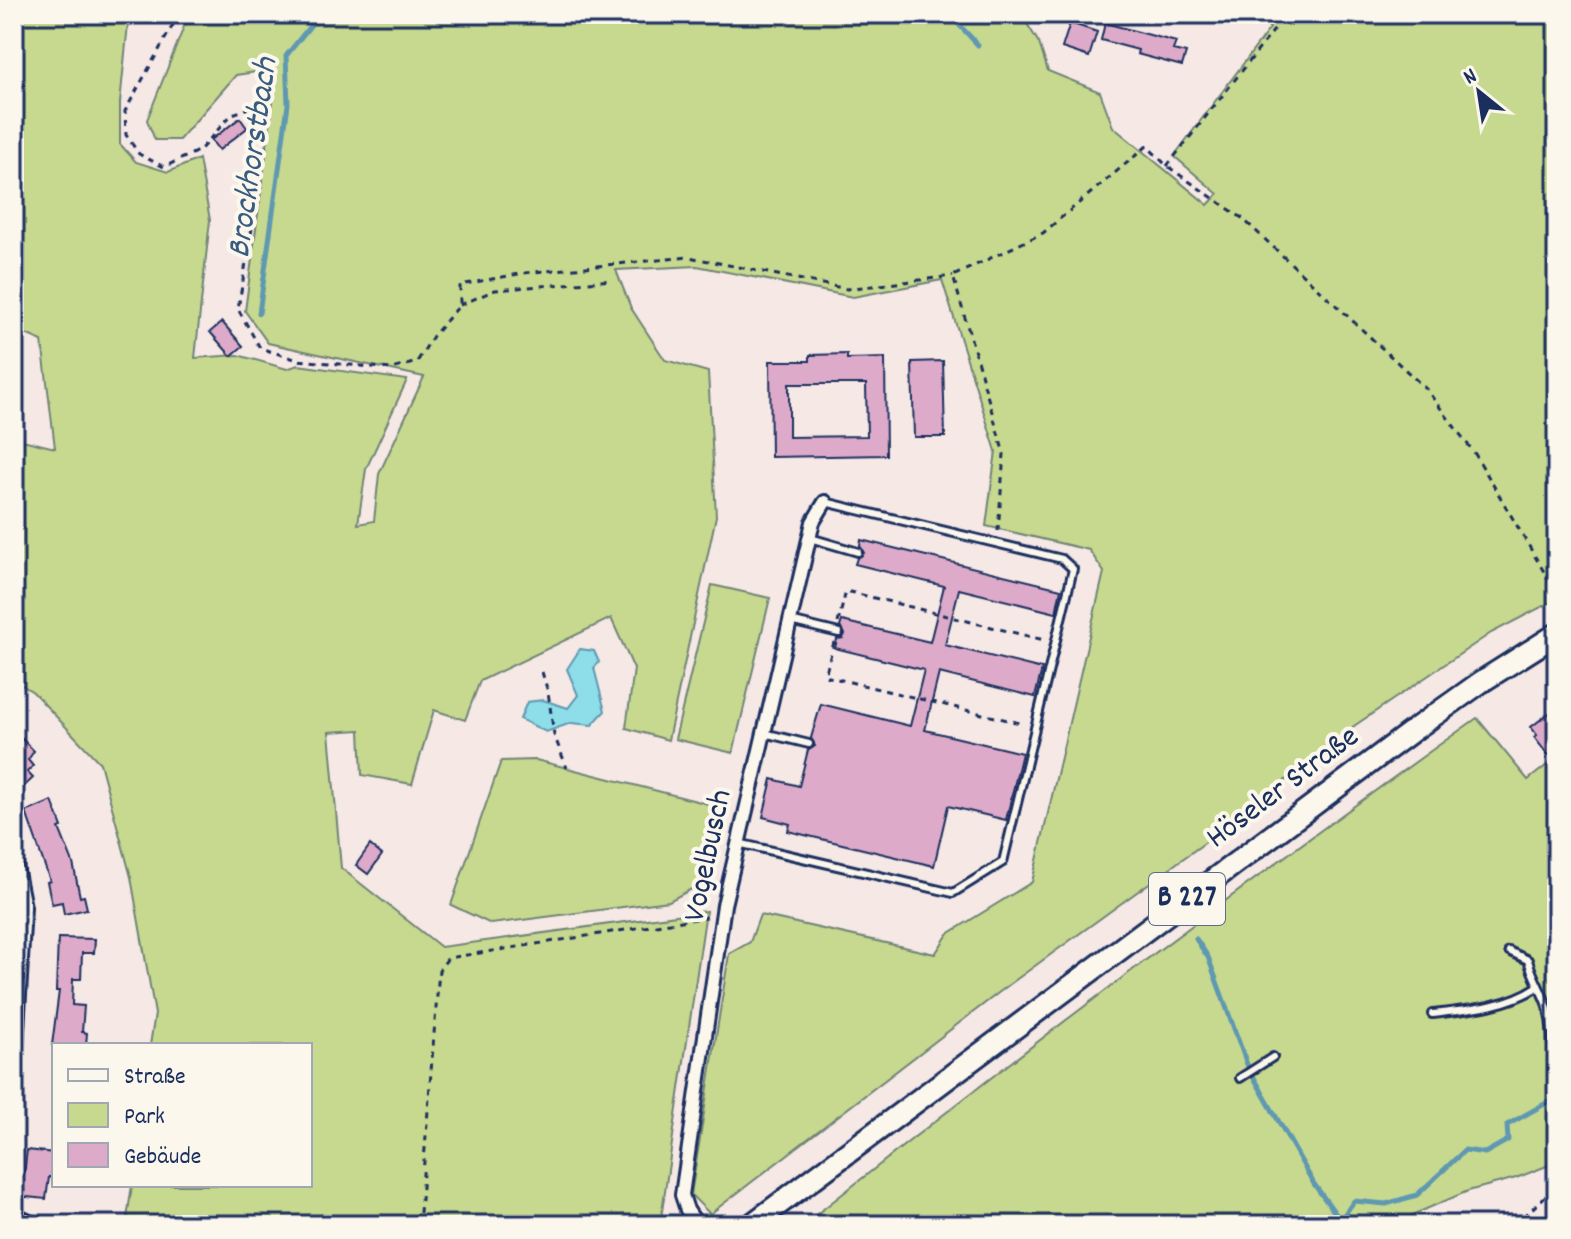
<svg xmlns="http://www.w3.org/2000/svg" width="1571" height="1239" viewBox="0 0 1571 1239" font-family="Dekko,sans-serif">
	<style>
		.green { fill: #c7d98e; stroke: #718476; stroke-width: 2 }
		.water { fill: #8ddee8; stroke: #5f98b1; stroke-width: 2 }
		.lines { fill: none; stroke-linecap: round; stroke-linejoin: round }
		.stream { stroke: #5f98b1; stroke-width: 5 }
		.building { fill: #ddabc9; stroke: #1b2f5e; stroke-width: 2; fill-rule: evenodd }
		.service-casing { stroke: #1b2f5e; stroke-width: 12 }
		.minor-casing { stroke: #1b2f5e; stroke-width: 18 }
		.primary-casing { stroke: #1b2f5e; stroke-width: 26 }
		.path { stroke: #1b2f5e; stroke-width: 3; stroke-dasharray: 6 6; stroke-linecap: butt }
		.service { stroke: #fbf7ec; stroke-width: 6 }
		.minor { stroke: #fbf7ec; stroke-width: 12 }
		.primary { stroke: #fbf7ec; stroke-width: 20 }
		.labels { text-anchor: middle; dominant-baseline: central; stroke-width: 8; stroke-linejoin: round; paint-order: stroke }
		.shield { fill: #fbf7ec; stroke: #5e6b89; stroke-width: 2 }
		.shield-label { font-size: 30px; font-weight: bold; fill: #1b2f5e }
		.street-label { font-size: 32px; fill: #1b2f5e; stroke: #fbf7ec }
		.water-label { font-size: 34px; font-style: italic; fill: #385b80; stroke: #fbf7ec }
	</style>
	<rect width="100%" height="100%" fill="#f5e8e5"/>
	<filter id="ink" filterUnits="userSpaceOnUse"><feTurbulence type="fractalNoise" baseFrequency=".0125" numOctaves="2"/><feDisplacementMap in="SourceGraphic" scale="16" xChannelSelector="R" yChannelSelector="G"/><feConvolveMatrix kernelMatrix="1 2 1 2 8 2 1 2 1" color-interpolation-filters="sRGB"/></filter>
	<g filter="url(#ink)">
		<path class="green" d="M 24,14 L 129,14 L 120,103 L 120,144 L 136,162 L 168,172 L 199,159 L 210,220 L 195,358 L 238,355 L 287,369 L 298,365 L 407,380 L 366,469 L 358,524 L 374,521 L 379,474 L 424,377 L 268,343 L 245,311 L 273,101 L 256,72 L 236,75 L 179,140 L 155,140 L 147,120 L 189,14 L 1021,14 L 1039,43 L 1048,71 L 1100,92 L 1113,127 L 1208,205 L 1218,194 L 1174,156 L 1270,28 L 1258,14 L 1557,14 L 1557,599 L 1491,633 L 1354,726 L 1221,831 L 1010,984 L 710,1214 L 691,1195 L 729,954 L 750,942 L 760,915 L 935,954 L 948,934 L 1032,882 L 1104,572 L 1089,550 L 986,526 L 996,451 L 942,280 L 853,297 L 697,266 L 616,270 L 631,308 L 665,360 L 708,372 L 716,516 L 668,740 L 626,728 L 634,669 L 611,618 L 480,681 L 465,720 L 434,710 L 412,784 L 362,775 L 360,730 L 329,732 L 341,868 L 441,947 L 706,911 L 660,1225 L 126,1225 L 132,1185 L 310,1185 L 310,1045 L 150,1045 L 155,1014 L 131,877 L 100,763 L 33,692 L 14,680 L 14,438 L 55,448 L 42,341 L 14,329 L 14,55 Z
			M 712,585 L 770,598 L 733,753 L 675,739 Z
			M 1477,718 L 1528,780 L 1557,757 L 1557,1162 L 1516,1178 L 1468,1191 L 1389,1225 L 803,1225 C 1023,1050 1247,881 1477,718 Z
			M 536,760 L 720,807 L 703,883 L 669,901 L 491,924 L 451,905 L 501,761 Z"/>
		<path class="water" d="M 580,649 L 594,651 L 599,662 L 594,668 L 605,711 L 592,725 L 571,723 L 546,732 L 520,719 L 527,702 L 543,700 L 568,708 L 578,695 L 567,669 Z"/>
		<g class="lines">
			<path class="stream" d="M 949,14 L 978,45
				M 259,313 L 288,104 L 286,56 L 310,26 L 310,14
				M 1196,939 L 1208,957 L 1248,1067 L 1314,1184 L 1340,1220
				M 1337,1225 L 1354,1201 L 1386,1204 L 1417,1195 L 1465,1150 L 1485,1153 L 1508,1140 L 1507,1125 L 1557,1097"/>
		</g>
		<path class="building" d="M 1070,23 L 1097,32 L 1089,57 L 1062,48 Z
			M 1105,23 L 1176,42 L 1173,50 L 1186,53 L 1182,66 L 1137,54 L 1138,50 L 1101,40 Z
			M 240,118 L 247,128 L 219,150 L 211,140 Z
			M 222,322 L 243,346 L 231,356 L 210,332 Z
			M 847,354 L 847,359 L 885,358 L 886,455 L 771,457 L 770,361 L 810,361 L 810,355 ZM 789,384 L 866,384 L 867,436 L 789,437 Z
			M 943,361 L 945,437 L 914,437 L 912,362 Z
			M 861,540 L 1061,589 L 1056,613 L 959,589 L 945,645 L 1042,669 L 1035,697 L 939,673 L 925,730 L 1022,753 L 1006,820 L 948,806 L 934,866 L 788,831 L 790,824 L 763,817 L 772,779 L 799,786 L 808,750 L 815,746 L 811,738 L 821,704 L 910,726 L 924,670 L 835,648 L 837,639 L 843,638 L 845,634 L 840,627 L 842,621 L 930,642 L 944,586 L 855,564 L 857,558 L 864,553 L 860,546 Z
			M 1557,707 L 1557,748 L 1548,755 L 1534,737 L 1537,735 L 1531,727 Z
			M 21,738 L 34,751 L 28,760 L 33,766 L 27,772 L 33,778 L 14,796 L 14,744 Z
			M 52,801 L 62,827 L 59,828 L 73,863 L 80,897 L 84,896 L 87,909 L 64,914 L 62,902 L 52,904 L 47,882 L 50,881 L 26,812 Z
			M 370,845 L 382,855 L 368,874 L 356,865 Z
			M 58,938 L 95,939 L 94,953 L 82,953 L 81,979 L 73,979 L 72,1005 L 84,1006 L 82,1032 L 87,1033 L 86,1045 L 52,1045 L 59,991 L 56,991 Z
			M 27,1150 L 54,1153 L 54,1178 L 49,1177 L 46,1199 L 17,1196 L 20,1173 L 24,1174 Z"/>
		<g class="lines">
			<g class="service-casing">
				<path id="service" d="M 810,538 L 858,552
					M 790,621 L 839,633
					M 764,733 L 809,744
					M 738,843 L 953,893 L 1003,862 L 1073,569 L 1062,559 L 825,502
					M 1509,951 L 1528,960 C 1533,978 1543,992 1548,1009 C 1553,1028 1552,1049 1557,1068
					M 1432,1014 C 1468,1010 1507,1007 1537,987
					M 1240,1078 L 1273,1057
					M 14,1211 L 42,1225"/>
			</g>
			<g class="minor-casing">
				<path id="minor" d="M 14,15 L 14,14
					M 14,857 L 24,907 L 14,1083
					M 697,1225 L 687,1210 L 682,1195 L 724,905 L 813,522 L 825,502"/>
			</g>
			<g class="primary-casing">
				<path id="primary" d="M 751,1225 L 1415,729 L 1481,682 L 1557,634"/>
			</g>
			<path class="path" d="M 179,14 L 125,111 L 126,135 L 139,154 L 164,167 L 200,150 L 232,114 L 251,108 L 265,129 L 265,153 L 238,309 L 260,348 L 298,360 L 392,369 L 417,362 L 433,336 L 460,305 L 460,285 L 524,273 L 689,257 L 847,289 L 953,276
				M 1167,166 L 1278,25
				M 460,305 L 495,290 L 611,280
				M 998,531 L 1004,454 L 953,276 L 1043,233 L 1147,146 L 1167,166 L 1242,218 L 1426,389 L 1475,454 L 1557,594
				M 838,623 L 846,591 L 1044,640
				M 834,642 L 825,676 L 1024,724
				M 542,672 L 548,692 L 554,735 L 567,768
				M 419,1225 L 439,970 L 448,958 L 707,917
				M 723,1225 L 734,1217
				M 1515,1225 L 1557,1185"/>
			<use href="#service" class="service"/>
			<use href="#minor" class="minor"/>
			<use href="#primary" class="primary"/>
		</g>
	</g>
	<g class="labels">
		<rect class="shield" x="1149" y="873" width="76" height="52" rx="6"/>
		<g class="shield-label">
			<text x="1187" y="899">B 227</text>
		</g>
		<g class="street-label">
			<text transform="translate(1284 789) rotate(-37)">Höseler Straße</text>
			<text transform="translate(710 856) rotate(-78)">Vogelbusch</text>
		</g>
		<g class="water-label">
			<text transform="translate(255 158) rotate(-82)">Brockhorstbach</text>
		</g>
	</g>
	<rect width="1571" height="1239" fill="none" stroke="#fbf7ec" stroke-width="48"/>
	<rect x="24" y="24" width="1523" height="1191" fill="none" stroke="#1b2f5e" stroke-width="3" filter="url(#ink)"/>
	<rect x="52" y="1043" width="260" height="144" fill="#fbf7ec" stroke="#a1a7b3" stroke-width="2"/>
	<rect x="68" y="1069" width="40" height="12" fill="#fbf7ec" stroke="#a1a7b3" stroke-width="2"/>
	<text x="124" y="1083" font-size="24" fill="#1b2f5e">Straße</text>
	<rect x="68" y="1103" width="40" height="24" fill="#c7d98e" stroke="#a1a7b3" stroke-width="2"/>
	<text x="124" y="1123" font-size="24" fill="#1b2f5e">Park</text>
	<rect x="68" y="1143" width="40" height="24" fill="#ddabc9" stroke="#a1a7b3" stroke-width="2"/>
	<text x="124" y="1163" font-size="24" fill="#1b2f5e">Gebäude</text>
	<g transform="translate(1479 92) rotate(330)" stroke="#fbf7ec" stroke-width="6" paint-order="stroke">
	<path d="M0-6L14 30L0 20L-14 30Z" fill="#1b2f5e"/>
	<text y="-12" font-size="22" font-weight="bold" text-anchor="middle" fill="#1b2f5e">N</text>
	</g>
</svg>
